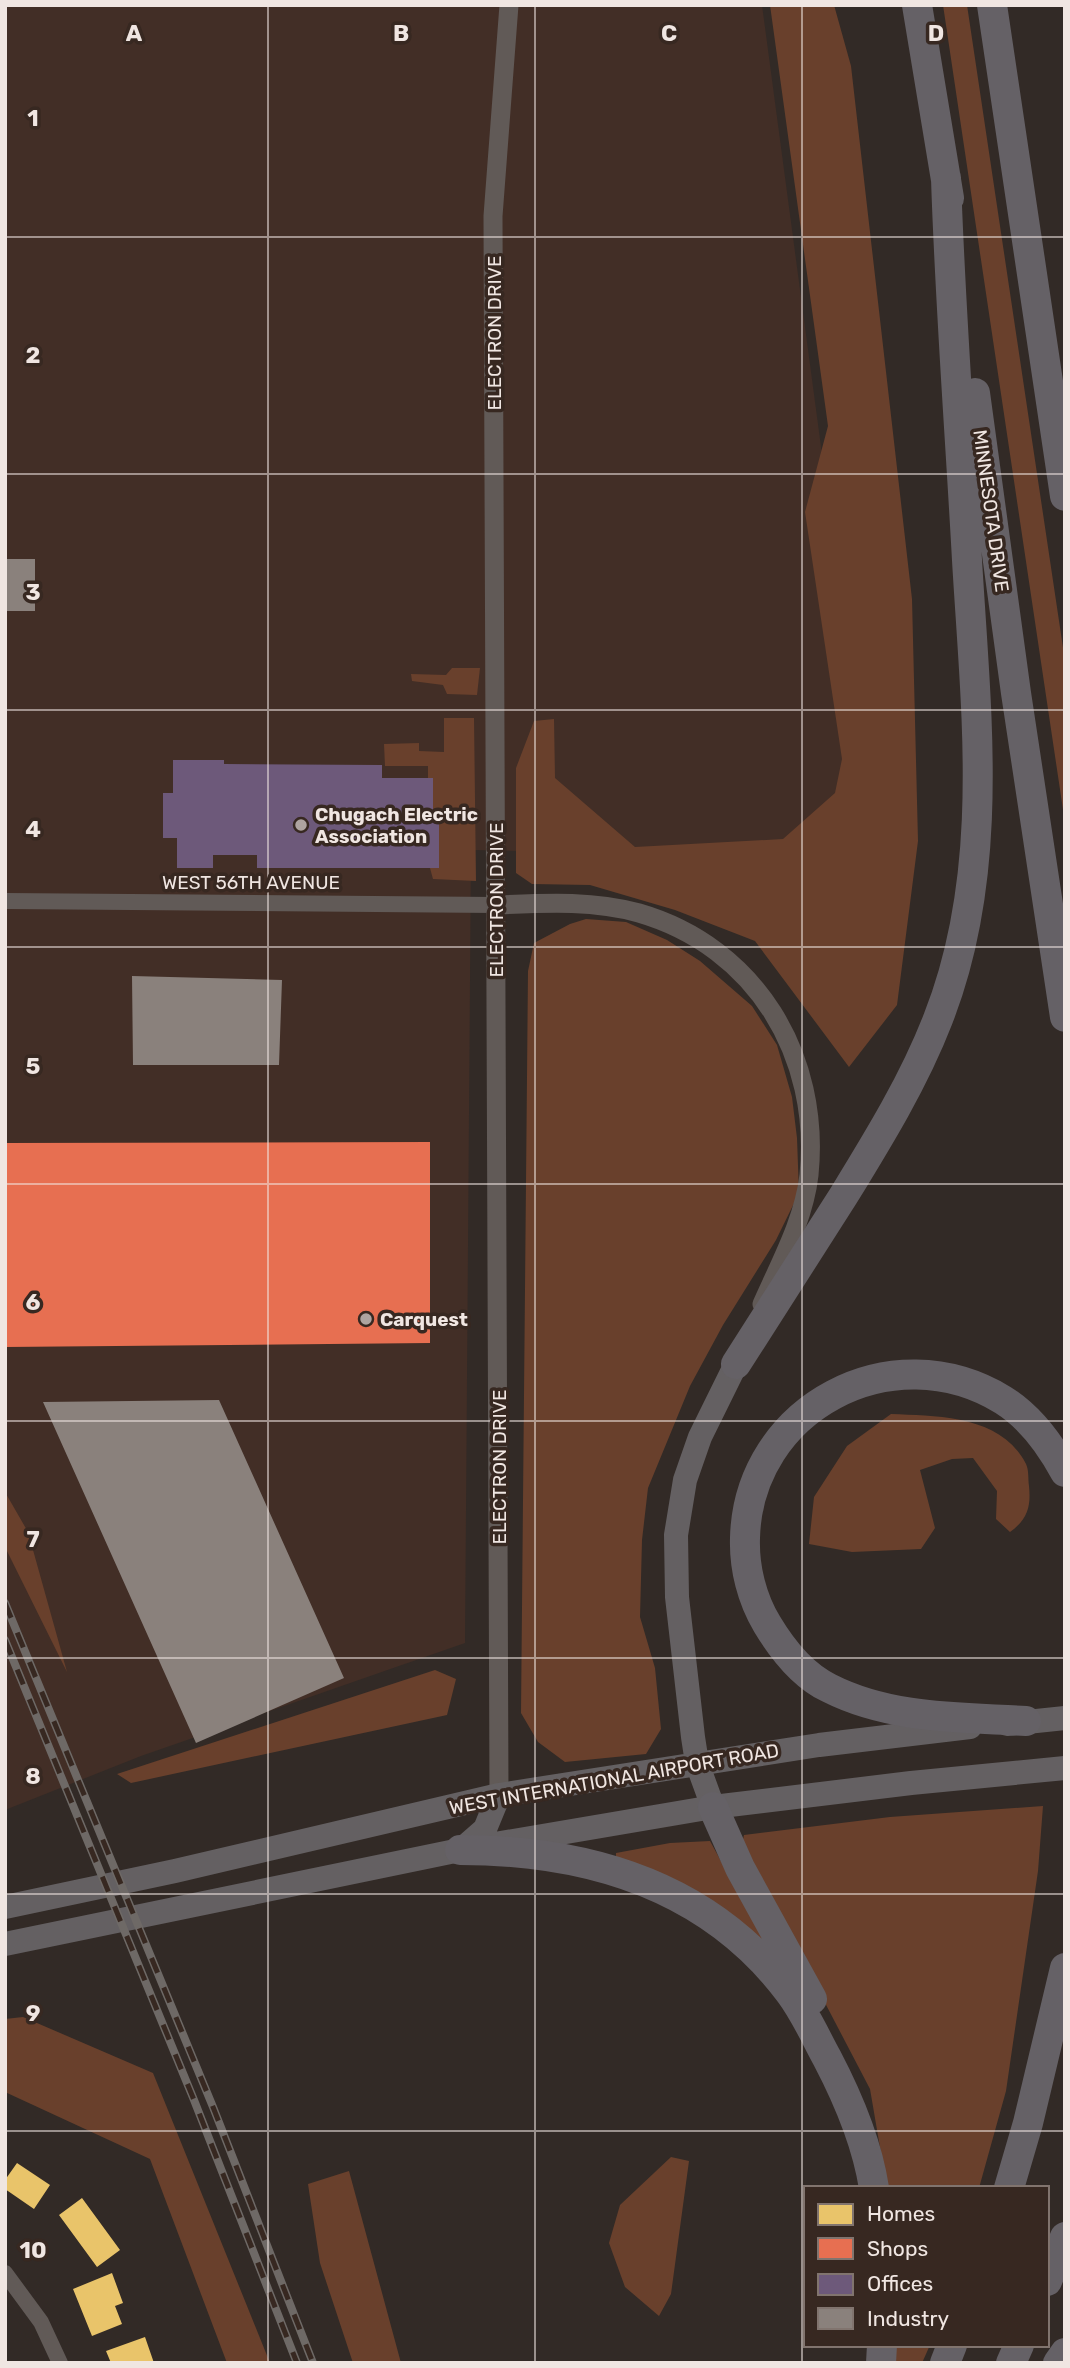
<svg xmlns="http://www.w3.org/2000/svg" width="1070" height="2368" viewBox="0 0 1070 2368" font-family="Rubik,sans-serif">
	<style>
		.built { fill: #422e26 }
		.green { fill: #69402c }
		.homes { fill: #e9c46a }
		.shops { fill: #e76f51 }
		.offices { fill: #6d597a }
		.industry { fill: #8a817c }
		.lines { fill: none; stroke-linecap: round; stroke-linejoin: round }
		.minor { stroke: #615a57; stroke-width: 16 }
		.tertiary { stroke: #615a57; stroke-width: 19 }
		.primary { stroke: #646062; stroke-width: 24 }
		.motorway { stroke: #656166; stroke-width: 30 }
		.rail-casing { stroke: #6e6966; stroke-width: 8 }
		.rail { stroke: #372821; stroke-width: 5; stroke-dasharray: 16; stroke-linecap: butt }
		.grid { fill: none; stroke: #f0e6e2; stroke-width: 2; stroke-opacity: 0.55 }
		.poi-dot { fill: #aea4a0; stroke: #372821; stroke-width: 2.5 }
		.labels { text-anchor: middle; dominant-baseline: central; stroke-width: 7; stroke-linejoin: round; paint-order: stroke }
		.street-label { font-size: 19px; fill: #f0e6e2; stroke: #372821 }
		.poi-label { font-size: 19px; font-weight: bold; fill: #f0e6e2; stroke: #372821; text-anchor: start }
		.grid-label { font-size: 23px; text-anchor: middle; font-weight: bold; fill: #f0e6e2; stroke: #372821; stroke-width: 7; stroke-linejoin: round; paint-order: stroke }
	</style>
	<rect width="100%" height="100%" fill="#322a26"/>
	<path class="built" d="M 5,5 L 762,5 L 865,776 L 801,849 L 631,853 L 471,850 L 465,1643 L 141,1756 L 5,1810 Z"/>
	<path class="green" d="M 770,5 L 834,5 L 851,66 L 912,599 L 918,841 L 897,1005 L 849,1067 L 755,941 L 675,910 L 590,885 L 532,884 L 516,873 L 516,768 L 534,721 L 554,719 L 555,778 L 635,847 L 783,839 L 835,793 L 842,759 L 805,512 L 828,426 Z
		M 943,5 L 967,5 L 1065,661 L 1065,823 Z
		M 452,668 L 480,668 L 477,695 L 447,694 L 443,685 L 412,681 L 411,674 L 446,675 Z
		M 444,718 L 474,718 L 476,881 L 433,879 L 430,868 L 439,867 L 439,813 L 433,813 L 433,778 L 428,778 L 428,766 L 385,766 L 384,744 L 419,743 L 419,751 L 444,752 Z
		M 586,919 L 626,922 L 667,940 L 700,961 L 752,1006 L 777,1045 L 792,1097 L 797,1138 L 799,1193 L 776,1240 L 723,1325 L 690,1386 L 648,1488 L 642,1540 L 640,1617 L 655,1668 L 661,1729 L 646,1754 L 565,1762 L 538,1742 L 521,1713 L 528,971 L 534,943 L 570,924 Z
		M 891,1414 C 938,1416 1001,1415 1026,1464 C 1029,1470 1028,1479 1029,1486 C 1031,1506 1028,1519 1010,1532 L 996,1519 L 997,1491 L 973,1458 L 952,1459 L 920,1470 L 935,1528 L 921,1549 L 852,1552 L 809,1544 L 814,1497 L 847,1446 Z
		M 5,1492 L 28,1532 L 67,1672 L 5,1547 Z
		M 435,1670 L 456,1679 L 447,1715 L 131,1783 L 117,1774 Z
		M 1043,1806 L 1038,1871 L 1006,2091 L 979,2188 L 887,2188 L 870,2089 L 742,1844 L 744,1835 L 890,1817 Z
		M 710,1841 L 769,1949 L 616,1861 L 616,1853 L 670,1843 Z
		M 23,2017 L 153,2073 L 270,2363 L 227,2363 L 150,2159 L 5,2092 L 5,2019 Z
		M 671,2157 L 689,2161 L 671,2294 L 659,2316 L 625,2287 L 609,2243 L 620,2205 Z
		M 349,2171 L 401,2363 L 353,2363 L 320,2263 L 308,2184 Z
		M 894,2345 L 930,2345 L 922,2363 L 892,2363 Z"/>
	<path class="homes" d="M 17,2163 L 50,2185 L 34,2209 L 5,2189 L 5,2180 Z
		M 82,2198 L 120,2250 L 97,2267 L 59,2215 Z
		M 112,2273 L 123,2303 L 115,2306 L 122,2324 L 92,2336 L 73,2289 Z
		M 145,2337 L 154,2363 L 111,2363 L 106,2351 Z"/>
	<path class="shops" d="M 430,1142 L 430,1343 L 5,1347 L 5,1143 Z"/>
	<path class="offices" d="M 173,760 L 224,760 L 224,764 L 382,765 L 382,778 L 433,778 L 433,813 L 439,813 L 439,868 L 257,868 L 257,855 L 213,855 L 213,868 L 177,868 L 177,838 L 163,838 L 163,793 L 173,793 Z"/>
	<path class="industry" d="M 5,559 L 35,559 L 35,611 L 5,611 Z
		M 132,976 L 282,980 L 279,1065 L 133,1065 Z
		M 219,1400 L 344,1678 L 196,1743 L 43,1402 Z"/>
	<g class="lines">
		<path class="minor" d="M 5,901 L 496,905
			M 5,2273 L 41,2322 L 60,2363"/>
		<path class="tertiary" d="M 496,905 C 544,903 592,900 639,913 C 756,947 821,1056 809,1175 C 804,1220 780,1263 762,1304
			M 499,1795 L 493,216 L 509,5"/>
		<path class="primary" d="M 1007,1724 L 1065,1718
			M 713,1807 L 697,1763 L 693,1737 L 677,1597 L 676,1535 L 685,1480 L 700,1437 L 736,1364
			M 461,1850 L 485,1829 L 499,1795
			M 5,1907 L 175,1871 L 499,1795 L 819,1745 L 970,1727
			M 5,1944 L 460,1850 L 713,1807 L 911,1783 L 1065,1768"/>
		<path class="motorway" d="M 917,5 L 949,198
			M 992,5 L 1065,496
			M 975,393 L 1016,693 L 1065,1017
			M 736,1364 C 772,1308 808,1252 844,1195 C 879,1138 914,1081 938,1019 C 996,872 976,713 967,560 C 960,432 950,305 946,178
			M 1026,1721 C 959,1717 890,1719 829,1688 C 802,1675 782,1649 767,1624 C 752,1599 744,1568 745,1538 C 748,1408 892,1332 1003,1400 C 1030,1417 1050,1444 1065,1472
			M 713,1807 L 740,1868 L 812,1999
			M 460,1850 C 589,1850 710,1886 790,1993 C 805,2013 815,2036 827,2058 C 848,2098 867,2143 874,2188
			M 1009,2188 L 1028,2123 L 1065,1968
			M 1047,2281 L 1065,2237
			M 881,2363 L 882,2345
			M 945,2363 L 952,2345
			M 1011,2363 L 1019,2345
			M 1058,2363 L 1065,2353"/>
		<g class="rail-casing">
			<path id="rail" d="M 5,1603 L 213,2107 L 313,2363
				M 5,1640 L 194,2100 L 297,2363"/>
		</g>
		<use href="#rail" class="rail"/>
	</g>
	<path class="grid" d="M 268,5 L 268,2363M 535,5 L 535,2363M 802,5 L 802,2363M 5,237 L 1065,237M 5,474 L 1065,474M 5,710 L 1065,710M 5,947 L 1065,947M 5,1184 L 1065,1184M 5,1421 L 1065,1421M 5,1658 L 1065,1658M 5,1894 L 1065,1894M 5,2131 L 1065,2131"/>
	<g class="poi-dot">
		<circle cx="301" cy="825" r="7"/>
		<circle cx="366" cy="1319" r="7"/>
	</g>
	<g class="labels">
		<g class="street-label">
			<text transform="translate(494 333) rotate(-90)">ELECTRON DRIVE</text>
			<text transform="translate(991 511) rotate(82)">MINNESOTA DRIVE</text>
			<text x="251" y="882">WEST 56TH AVENUE</text>
			<text transform="translate(496 900) rotate(-90)">ELECTRON DRIVE</text>
			<text transform="translate(499 1467) rotate(-90)">ELECTRON DRIVE</text>
			<text transform="translate(614 1779) rotate(-10)">WEST INTERNATIONAL AIRPORT ROAD</text>
		</g>
		<g class="poi-label">
			<text x="315" y="814">Chugach Electric<tspan x="315" dy="22">Association</tspan></text>
			<text x="380" y="1319">Carquest</text>
		</g>
	</g>
	<g class="grid-label">
		<text x="134" y="41">A</text>
		<text x="401" y="41">B</text>
		<text x="669" y="41">C</text>
		<text x="936" y="41">D</text>
		<text x="33" y="126">1</text>
		<text x="33" y="363">2</text>
		<text x="33" y="600">3</text>
		<text x="33" y="837">4</text>
		<text x="33" y="1074">5</text>
		<text x="33" y="1310">6</text>
		<text x="33" y="1547">7</text>
		<text x="33" y="1784">8</text>
		<text x="33" y="2021">9</text>
		<text x="33" y="2258">10</text>
	</g>
	<rect width="1070" height="2368" fill="none" stroke="#f0e6e2" stroke-width="14"/>
	<rect x="804" y="2186" width="245" height="161" fill="#372821" stroke="#81746e" stroke-width="2"/>
	<rect x="818" y="2204" width="35" height="21" fill="#e9c46a" stroke="#81746e" stroke-width="2"/>
	<text x="867" y="2221" font-size="21" fill="#f0e6e2">Homes</text>
	<rect x="818" y="2238" width="35" height="21" fill="#e76f51" stroke="#81746e" stroke-width="2"/>
	<text x="867" y="2256" font-size="21" fill="#f0e6e2">Shops</text>
	<rect x="818" y="2274" width="35" height="21" fill="#6d597a" stroke="#81746e" stroke-width="2"/>
	<text x="867" y="2291" font-size="21" fill="#f0e6e2">Offices</text>
	<rect x="818" y="2308" width="35" height="21" fill="#8a817c" stroke="#81746e" stroke-width="2"/>
	<text x="867" y="2326" font-size="21" fill="#f0e6e2">Industry</text>
</svg>
